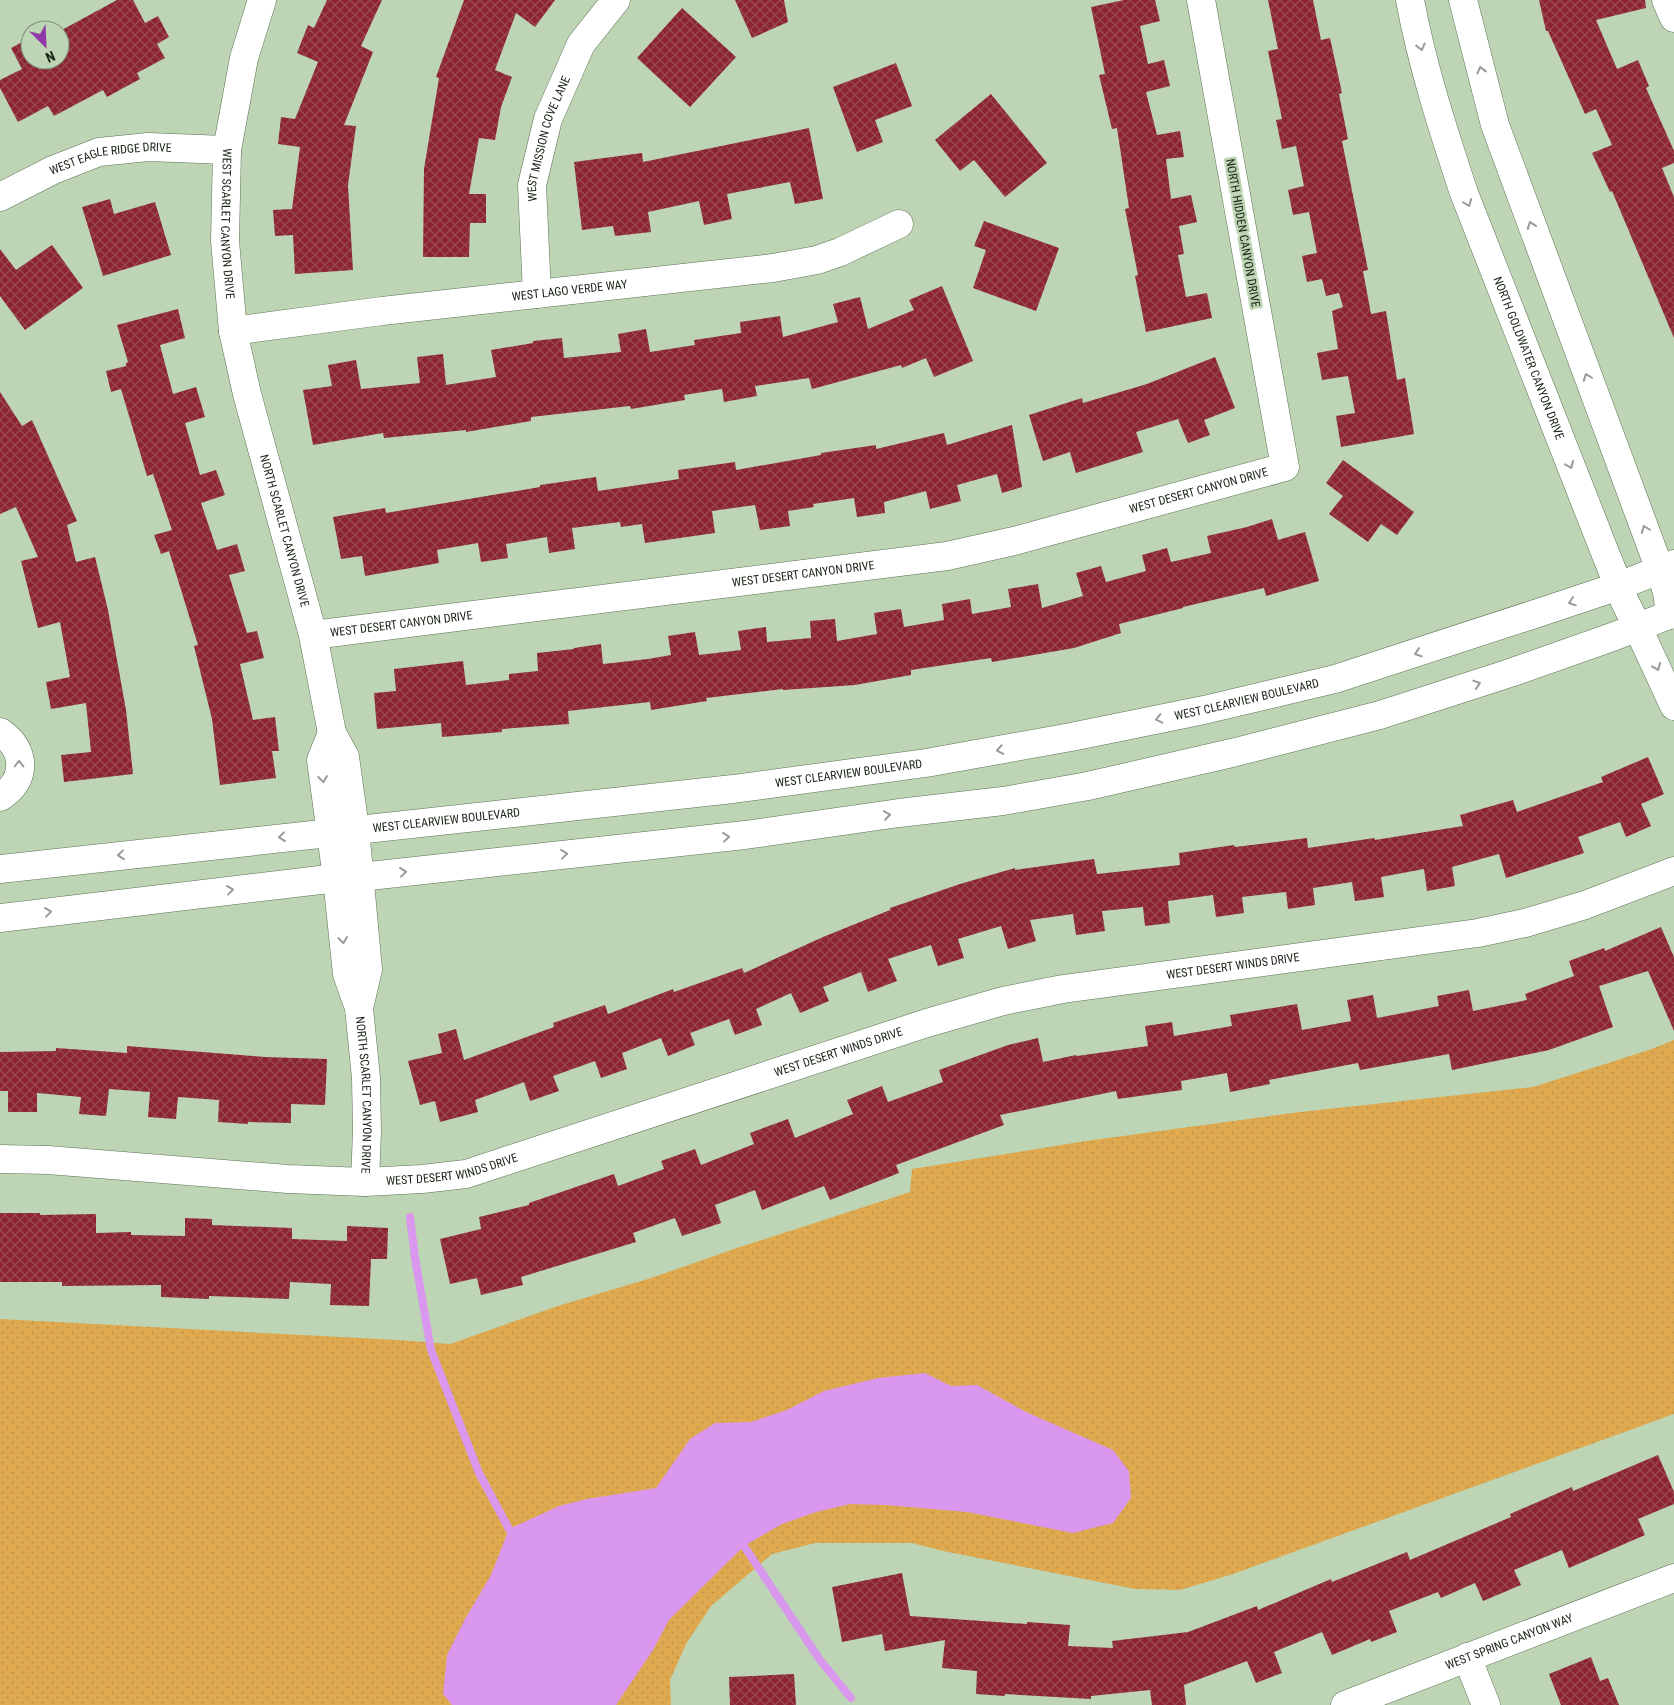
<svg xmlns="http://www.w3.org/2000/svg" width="1674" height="1705" viewBox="0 0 1674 1705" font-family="'Roboto Condensed',sans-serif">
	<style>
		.grass { fill: url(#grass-dots) }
		.water { fill: #d998ee }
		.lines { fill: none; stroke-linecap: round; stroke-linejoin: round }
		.stream { stroke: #d998ee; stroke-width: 8 }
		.building { fill: url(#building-cross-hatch) }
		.street-casing { stroke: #5c7254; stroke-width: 29 }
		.secondary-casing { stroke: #5c7254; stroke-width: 29 }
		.street { stroke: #fff; stroke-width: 28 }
		.secondary { stroke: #fff; stroke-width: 28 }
		.oneway { stroke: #989c96 }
		.labels { text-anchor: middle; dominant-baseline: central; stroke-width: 5; stroke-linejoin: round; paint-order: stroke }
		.street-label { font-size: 12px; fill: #192316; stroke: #bdd5b4 }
	</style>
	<defs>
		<pattern id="grass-dots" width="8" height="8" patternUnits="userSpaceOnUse" patternTransform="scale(1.25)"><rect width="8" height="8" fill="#dfa950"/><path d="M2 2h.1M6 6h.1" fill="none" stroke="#bf9145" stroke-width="1.8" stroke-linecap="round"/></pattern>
		<pattern id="building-cross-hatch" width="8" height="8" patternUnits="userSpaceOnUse" patternTransform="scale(1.25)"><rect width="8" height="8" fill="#8c2433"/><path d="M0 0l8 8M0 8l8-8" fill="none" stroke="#984a54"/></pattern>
	</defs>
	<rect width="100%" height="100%" fill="#bdd5b4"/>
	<path class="grass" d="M 1674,1040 L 1674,1414 L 1233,1574 L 1180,1590 L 1135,1589 L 943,1551 L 912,1543 L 815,1543 L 772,1554 L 711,1606 L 686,1644 L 670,1680 L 671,1705 L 0,1705 L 0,1319 L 398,1340 L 450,1344 L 561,1305 L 651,1278 L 737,1248 L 910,1192 L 912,1169 L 1086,1141 L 1300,1112 L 1533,1087 L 1649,1050 Z"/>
	<path class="water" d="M 925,1373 L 951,1386 L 977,1385 L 1026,1412 L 1113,1450 L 1129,1471 L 1131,1498 L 1113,1523 L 1073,1533 L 967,1512 L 886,1505 L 850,1504 L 816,1512 L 782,1524 L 744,1546 L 669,1620 L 653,1650 L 616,1705 L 452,1705 L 443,1694 L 447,1655 L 465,1619 L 491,1575 L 509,1529 L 559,1506 L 587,1499 L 656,1488 L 690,1439 L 715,1423 L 751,1422 L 787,1410 L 824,1391 L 878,1378 Z"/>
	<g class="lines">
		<path class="stream" d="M 410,1217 L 415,1258 L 431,1350 L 479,1473 L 509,1529
			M 744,1546 L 820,1660 L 851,1698"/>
	</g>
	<path class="building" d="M 117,0 L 133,0 L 145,23 L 158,16 L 169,37 L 157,44 L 165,58 L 137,73 L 140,79 L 107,97 L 103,90 L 54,116 L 48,106 L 18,122 L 0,88 L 0,80 L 22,69 L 11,48 L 30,38 L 30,60 L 60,60 L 60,31 Z
		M 327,0 L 382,0 L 361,46 L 373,52 L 344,125 L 356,126 L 348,185 L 353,270 L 295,274 L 293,235 L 275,236 L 273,210 L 292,209 L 300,147 L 278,144 L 281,117 L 295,119 L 318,62 L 297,53 L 308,25 L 314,28 Z
		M 464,0 L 555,0 L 535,27 L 516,13 L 495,70 L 512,77 L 501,107 L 495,140 L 479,138 L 469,194 L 486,194 L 486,223 L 470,223 L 469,257 L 423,257 L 424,169 L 439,78 L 436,77 Z
		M 735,0 L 784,0 L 788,22 L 752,38 Z
		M 1124,0 L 1155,0 L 1160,21 L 1140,26 L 1148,64 L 1164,60 L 1170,86 L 1146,92 L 1157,135 L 1180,131 L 1184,157 L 1166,159 L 1171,199 L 1191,195 L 1197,222 L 1179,226 L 1184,254 L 1178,255 L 1186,297 L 1207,293 L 1212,318 L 1146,332 L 1135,276 L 1138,275 L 1125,209 L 1129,208 L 1117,128 L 1112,129 L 1099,75 L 1105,74 L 1091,7 Z
		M 1268,0 L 1313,0 L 1321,40 L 1330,38 L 1342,93 L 1339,94 L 1348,139 L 1342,141 L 1368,270 L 1363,271 L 1371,314 L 1386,311 L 1397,380 L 1405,378 L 1414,434 L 1341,447 L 1336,416 L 1355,413 L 1348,376 L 1322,380 L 1317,353 L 1338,349 L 1332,311 L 1343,307 L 1339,293 L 1326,296 L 1322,279 L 1307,282 L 1302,256 L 1317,253 L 1309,212 L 1293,215 L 1288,190 L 1304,186 L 1296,146 L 1282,149 L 1276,120 L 1282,119 L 1268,51 L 1278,49 Z
		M 1539,0 L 1645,0 L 1646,8 L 1596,20 L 1617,69 L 1638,60 L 1649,86 L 1646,88 L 1674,151 L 1674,163 L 1662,168 L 1674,197 L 1674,338 L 1612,191 L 1610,192 L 1592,153 L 1612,145 L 1596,109 L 1585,114 L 1548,31 L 1546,31 Z
		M 682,8 L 736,57 L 690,107 L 637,58 Z
		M 896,63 L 912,106 L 875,120 L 883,142 L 857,152 L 833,87 Z
		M 991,94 L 1047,163 L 1005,197 L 974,160 L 960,171 L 935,140 Z
		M 809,128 L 823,199 L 795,204 L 790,182 L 727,194 L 732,219 L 704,225 L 699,201 L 648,212 L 651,232 L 615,236 L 613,226 L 582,230 L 574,162 L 642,153 L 643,162 Z
		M 110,199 L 114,214 L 155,202 L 171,255 L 103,276 L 82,207 Z
		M 984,221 L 1059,248 L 1036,311 L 973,288 L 986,250 L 974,246 Z
		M 52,245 L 83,288 L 25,330 L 0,296 L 0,249 L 16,270 Z
		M 942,286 L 973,361 L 934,377 L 926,358 L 902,368 L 901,365 L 812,389 L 809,378 L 755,386 L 757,396 L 724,402 L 722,389 L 684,395 L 685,400 L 631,409 L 630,406 L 531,417 L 531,421 L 466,432 L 466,430 L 384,438 L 383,433 L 313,445 L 303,390 L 332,386 L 328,365 L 356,360 L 361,389 L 420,383 L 417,357 L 443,354 L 446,385 L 496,377 L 491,350 L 533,343 L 533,341 L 562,338 L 564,358 L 621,352 L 618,334 L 646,329 L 650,352 L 695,345 L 694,340 L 741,333 L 740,322 L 780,316 L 783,337 L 838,322 L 833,304 L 860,297 L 868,329 L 914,310 L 909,300 Z
		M 178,309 L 185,338 L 160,345 L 173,394 L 196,387 L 205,417 L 185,423 L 200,475 L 216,470 L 225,495 L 201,503 L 217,550 L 237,544 L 245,571 L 229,575 L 247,633 L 257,631 L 264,658 L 240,664 L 253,720 L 275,717 L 279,751 L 272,751 L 276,778 L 220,785 L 212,719 L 194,646 L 198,645 L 169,551 L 161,554 L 154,535 L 172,530 L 153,474 L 147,476 L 121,389 L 111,392 L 106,371 L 126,366 L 126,363 L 128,362 L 117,325 Z
		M 1215,357 L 1235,408 L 1204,420 L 1210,435 L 1188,443 L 1178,419 L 1136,432 L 1143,452 L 1076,473 L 1070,452 L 1043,461 L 1029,415 L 1082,398 L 1083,403 L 1147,384 Z
		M 0,392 L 22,426 L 32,420 L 77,521 L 67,525 L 76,562 L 95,557 L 108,610 L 126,710 L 133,774 L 64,782 L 61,755 L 91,752 L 86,703 L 51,709 L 46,682 L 70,677 L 60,622 L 38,628 L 21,561 L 38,557 L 16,507 L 0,514 Z
		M 1012,425 L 1022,487 L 1002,493 L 997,474 L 957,485 L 961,501 L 930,509 L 926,491 L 884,502 L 885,513 L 857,517 L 854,498 L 813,504 L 814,507 L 788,511 L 790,526 L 760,530 L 755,505 L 712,511 L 715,533 L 645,543 L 642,524 L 621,527 L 620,522 L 572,528 L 575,549 L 549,553 L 547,537 L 506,544 L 508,558 L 481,562 L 478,543 L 437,550 L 439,563 L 365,576 L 362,556 L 341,559 L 333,517 L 385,508 L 386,513 L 540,487 L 540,485 L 596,477 L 598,491 L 679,479 L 678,470 L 735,462 L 736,470 L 821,455 L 821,453 L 876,445 L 876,449 L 944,433 L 947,445 Z
		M 1343,460 L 1414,512 L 1397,535 L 1381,524 L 1368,542 L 1329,514 L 1343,496 L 1326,483 Z
		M 1272,519 L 1278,540 L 1305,532 L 1319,581 L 1266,596 L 1264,588 L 1183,607 L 1183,608 L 1119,624 L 1121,633 L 1074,648 L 992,662 L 991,658 L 911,670 L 911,675 L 855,685 L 783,690 L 783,689 L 706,698 L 707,701 L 651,710 L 650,702 L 568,711 L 569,724 L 502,729 L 502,732 L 442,737 L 441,723 L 377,729 L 374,693 L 396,691 L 394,669 L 463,661 L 466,685 L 509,680 L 509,674 L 538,671 L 537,653 L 574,649 L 574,648 L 601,644 L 603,664 L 648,659 L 671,655 L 668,636 L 695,632 L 699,655 L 741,650 L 738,631 L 766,627 L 767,642 L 811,638 L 810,621 L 835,619 L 837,641 L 877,634 L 874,613 L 901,609 L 904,627 L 944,620 L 942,604 L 970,599 L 972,614 L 1011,607 L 1008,589 L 1038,584 L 1042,608 L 1083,596 L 1076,573 L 1101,566 L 1106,582 L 1146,571 L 1142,555 L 1167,548 L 1171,562 L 1211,553 L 1207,536 L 1247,527 Z
		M 1648,757 L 1664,794 L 1641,804 L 1651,826 L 1626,837 L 1620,822 L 1578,837 L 1584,853 L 1506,878 L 1499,854 L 1452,867 L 1455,886 L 1427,891 L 1424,869 L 1381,877 L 1384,897 L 1355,901 L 1352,882 L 1313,888 L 1315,905 L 1288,909 L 1286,892 L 1242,897 L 1244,913 L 1216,917 L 1213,895 L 1168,901 L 1170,923 L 1145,926 L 1143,907 L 1102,911 L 1105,931 L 1076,935 L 1073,914 L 1030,920 L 1036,941 L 1008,949 L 1001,926 L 958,939 L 964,958 L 938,966 L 931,945 L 888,959 L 897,981 L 868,992 L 861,972 L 823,987 L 829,1001 L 800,1013 L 791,993 L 756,1009 L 762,1025 L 735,1035 L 729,1019 L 690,1033 L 695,1045 L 668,1056 L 661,1038 L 622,1053 L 627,1069 L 601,1078 L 595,1061 L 553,1076 L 559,1091 L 530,1101 L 524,1082 L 475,1100 L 478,1112 L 440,1122 L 435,1101 L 420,1105 L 408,1061 L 442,1053 L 438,1034 L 456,1029 L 464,1060 L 554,1027 L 553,1023 L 605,1005 L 608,1014 L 673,989 L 674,992 L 742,968 L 744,973 L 823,937 L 890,910 L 890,908 L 960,884 L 1015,868 L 1015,870 L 1094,859 L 1097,874 L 1180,865 L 1179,853 L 1234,845 L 1235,847 L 1307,838 L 1308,848 L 1374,838 L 1375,840 L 1463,826 L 1460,815 L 1513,800 L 1517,812 L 1603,782 L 1601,777 Z
		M 1661,927 L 1674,957 L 1674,1031 L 1648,971 L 1599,986 L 1613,1027 L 1549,1050 L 1452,1070 L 1449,1054 L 1360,1070 L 1358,1063 L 1269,1080 L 1270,1084 L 1230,1092 L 1227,1073 L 1181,1081 L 1182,1090 L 1118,1099 L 1116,1091 L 1000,1115 L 1004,1125 L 896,1165 L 899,1173 L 830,1200 L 824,1186 L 762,1210 L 755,1190 L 715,1205 L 721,1223 L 682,1236 L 675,1218 L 633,1233 L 636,1242 L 521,1277 L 523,1285 L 481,1295 L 477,1278 L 450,1284 L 440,1239 L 481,1229 L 479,1217 L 529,1205 L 529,1203 L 614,1174 L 618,1186 L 664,1169 L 661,1161 L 695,1149 L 701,1165 L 754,1144 L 750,1133 L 788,1119 L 795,1138 L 853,1114 L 847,1100 L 882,1086 L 888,1102 L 943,1082 L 939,1070 L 1008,1045 L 1038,1038 L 1043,1062 L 1076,1055 L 1077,1056 L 1148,1046 L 1145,1026 L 1172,1022 L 1174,1036 L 1232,1026 L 1230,1015 L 1297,1004 L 1302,1030 L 1351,1021 L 1347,1000 L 1373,995 L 1377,1018 L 1439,1006 L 1437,996 L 1469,990 L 1473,1011 L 1527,1000 L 1525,994 L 1574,976 L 1569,961 L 1604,948 L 1605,951 Z
		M 127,1046 L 265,1057 L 327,1059 L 325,1105 L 291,1104 L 291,1123 L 248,1122 L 248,1124 L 218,1122 L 219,1100 L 178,1097 L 176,1119 L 148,1117 L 150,1092 L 109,1089 L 106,1116 L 79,1114 L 81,1097 L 37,1093 L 37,1112 L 8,1112 L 8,1091 L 0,1091 L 0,1052 L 56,1051 L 56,1048 L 127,1053 Z
		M 0,1213 L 40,1213 L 40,1215 L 96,1214 L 96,1233 L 131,1232 L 131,1235 L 185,1236 L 185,1218 L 212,1219 L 212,1225 L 292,1228 L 292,1239 L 347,1241 L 347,1226 L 388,1228 L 387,1259 L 371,1259 L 369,1306 L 330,1305 L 331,1284 L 290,1282 L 289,1299 L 209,1296 L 209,1299 L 161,1297 L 161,1285 L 62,1286 L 62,1282 L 0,1282 Z
		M 1658,1455 L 1674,1492 L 1674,1504 L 1638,1519 L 1645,1535 L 1569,1568 L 1562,1550 L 1514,1570 L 1521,1585 L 1483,1601 L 1475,1583 L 1441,1598 L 1438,1592 L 1389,1611 L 1397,1632 L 1371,1642 L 1370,1639 L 1332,1655 L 1322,1632 L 1274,1652 L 1282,1673 L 1256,1683 L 1247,1661 L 1184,1685 L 1186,1705 L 1152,1705 L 1150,1690 L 1091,1696 L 1091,1699 L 1005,1694 L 1005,1696 L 976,1694 L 977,1671 L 942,1668 L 945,1640 L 885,1651 L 882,1634 L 842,1642 L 832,1587 L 902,1573 L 910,1616 L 1027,1624 L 1027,1622 L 1070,1625 L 1068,1646 L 1113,1648 L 1112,1641 L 1188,1632 L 1257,1606 L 1258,1610 L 1331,1579 L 1332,1582 L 1407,1552 L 1410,1560 L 1511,1517 L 1510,1514 L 1572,1487 L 1573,1491 Z
		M 1591,1657 L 1600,1681 L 1608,1678 L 1619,1705 L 1561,1705 L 1549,1674 Z
		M 794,1674 L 796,1705 L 730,1705 L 729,1677 Z"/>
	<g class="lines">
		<g class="street-casing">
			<g id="street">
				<path id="s1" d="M 262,0 L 244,58 L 227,150 L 225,241 L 233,331 L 247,394 L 313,635 L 332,733 L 345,757 L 355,829 L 368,969 L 359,1008"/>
				<path d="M 1666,0 L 1674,18"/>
				<path id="s2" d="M 0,197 L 53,170 L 99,152 L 148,147 L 227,150"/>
				<path id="s3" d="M 537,294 L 532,185 L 548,119 L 581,44 L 616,0"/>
				<path id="s4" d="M 233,331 L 382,311 L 773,268 L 817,260 L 840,252 L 899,224"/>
				<path d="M 1638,628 L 1674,706"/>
				<path id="s5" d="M 313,635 L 947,556 L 1014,541 L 1285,467 L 1201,0"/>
				<path d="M 0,732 C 26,749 28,780 0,797"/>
				<path id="s6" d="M 332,733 L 321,760 L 337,878 L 347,974 L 359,1008 L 366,1078 L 367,1131 L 365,1182"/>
				<path id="s7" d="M 0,1159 L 48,1160 L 288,1179 L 365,1182 L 422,1179 L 466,1174 L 927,1023 L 1003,1001 L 1063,989 L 1478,933 L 1525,923 L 1585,905 L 1674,871"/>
				<path d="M 1467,1657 L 1486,1705"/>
				<path id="s8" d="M 1345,1705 L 1674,1578"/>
			</g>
		</g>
		<g class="secondary-casing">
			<g id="secondary">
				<path id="s9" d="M 1410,0 C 1422,65 1443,130 1464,193 L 1604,550 L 1625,602 L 1638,628"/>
				<path d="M 1463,0 L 1495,125 L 1660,570 L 1667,592 L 1670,615"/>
				<path id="s10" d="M 0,869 L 733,789 L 926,763 L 1071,737 L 1204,710 L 1335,679 L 1544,611 L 1619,586 L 1674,564"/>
				<path d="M 0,918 L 337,878 L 360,877 L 745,835 L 899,813 L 1003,801 L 1088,786 L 1236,752 L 1380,715 L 1510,673 L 1615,636 L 1674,613"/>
			</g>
		</g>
		<use href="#street" class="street"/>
		<use href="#secondary" class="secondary"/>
	</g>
	<defs><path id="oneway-chevron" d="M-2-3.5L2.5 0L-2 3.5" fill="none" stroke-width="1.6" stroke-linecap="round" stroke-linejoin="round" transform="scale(1.25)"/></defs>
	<g class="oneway">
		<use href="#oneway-chevron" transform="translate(1421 47) rotate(76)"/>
		<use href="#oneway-chevron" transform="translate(1481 70) rotate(-104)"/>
		<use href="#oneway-chevron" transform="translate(1468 203) rotate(69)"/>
		<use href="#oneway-chevron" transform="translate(1531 225) rotate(-110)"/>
		<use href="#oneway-chevron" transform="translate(1587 377) rotate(-111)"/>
		<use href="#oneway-chevron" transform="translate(1570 465) rotate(68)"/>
		<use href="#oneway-chevron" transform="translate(1645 529) rotate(-111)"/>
		<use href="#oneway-chevron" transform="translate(1572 602) rotate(161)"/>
		<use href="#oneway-chevron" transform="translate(1418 653) rotate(162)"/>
		<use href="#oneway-chevron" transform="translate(1657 667) rotate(67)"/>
		<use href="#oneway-chevron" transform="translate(1477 684) rotate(-18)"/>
		<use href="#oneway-chevron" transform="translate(1159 719) rotate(167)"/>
		<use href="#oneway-chevron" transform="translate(1000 750) rotate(170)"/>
		<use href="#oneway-chevron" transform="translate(19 764) rotate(-90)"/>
		<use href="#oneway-chevron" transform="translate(323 779) rotate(83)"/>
		<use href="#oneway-chevron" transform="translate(887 815) rotate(-8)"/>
		<use href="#oneway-chevron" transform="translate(282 837) rotate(174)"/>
		<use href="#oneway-chevron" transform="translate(726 837) rotate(-6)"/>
		<use href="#oneway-chevron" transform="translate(564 854) rotate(-6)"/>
		<use href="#oneway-chevron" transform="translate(121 855) rotate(174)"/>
		<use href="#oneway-chevron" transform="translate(403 872) rotate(-6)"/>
		<use href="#oneway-chevron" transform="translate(230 890) rotate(-7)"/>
		<use href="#oneway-chevron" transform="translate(48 912) rotate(-7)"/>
		<use href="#oneway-chevron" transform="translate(343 940) rotate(84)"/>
	</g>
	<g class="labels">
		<g class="street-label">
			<text stroke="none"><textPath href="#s3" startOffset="158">WEST MISSION COVE LANE</textPath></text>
			<text stroke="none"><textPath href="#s2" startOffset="119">WEST EAGLE RIDGE DRIVE</textPath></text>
			<text stroke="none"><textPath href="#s1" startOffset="228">WEST SCARLET CANYON DRIVE</textPath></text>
			<text transform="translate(1243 233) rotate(80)">NORTH HIDDEN CANYON DRIVE</text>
			<text stroke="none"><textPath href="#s4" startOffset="339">WEST LAGO VERDE WAY</textPath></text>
			<text stroke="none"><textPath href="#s9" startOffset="378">NORTH GOLDWATER CANYON DRIVE</textPath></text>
			<text stroke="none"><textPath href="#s5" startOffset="899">WEST DESERT CANYON DRIVE</textPath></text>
			<text stroke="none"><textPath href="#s1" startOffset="542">NORTH SCARLET CANYON DRIVE</textPath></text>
			<text stroke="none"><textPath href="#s5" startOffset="494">WEST DESERT CANYON DRIVE</textPath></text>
			<text stroke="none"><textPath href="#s5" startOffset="89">WEST DESERT CANYON DRIVE</textPath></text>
			<text stroke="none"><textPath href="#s10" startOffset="1259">WEST CLEARVIEW BOULEVARD</textPath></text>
			<text stroke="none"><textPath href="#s10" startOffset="854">WEST CLEARVIEW BOULEVARD</textPath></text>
			<text stroke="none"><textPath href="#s10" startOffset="449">WEST CLEARVIEW BOULEVARD</textPath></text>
			<text stroke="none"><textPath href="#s7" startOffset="1264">WEST DESERT WINDS DRIVE</textPath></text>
			<text stroke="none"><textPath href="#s7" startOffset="859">WEST DESERT WINDS DRIVE</textPath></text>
			<text stroke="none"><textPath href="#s6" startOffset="368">NORTH SCARLET CANYON DRIVE</textPath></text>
			<text stroke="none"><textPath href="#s7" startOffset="454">WEST DESERT WINDS DRIVE</textPath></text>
			<text stroke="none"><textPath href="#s8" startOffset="176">WEST SPRING CANYON WAY</textPath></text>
		</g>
	</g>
	<g transform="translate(45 45) rotate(156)"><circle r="24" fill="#bdd5b4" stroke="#7b8e75"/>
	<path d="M0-4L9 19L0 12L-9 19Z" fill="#8f3aa8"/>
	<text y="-8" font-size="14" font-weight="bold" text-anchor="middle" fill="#192316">N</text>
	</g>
</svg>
